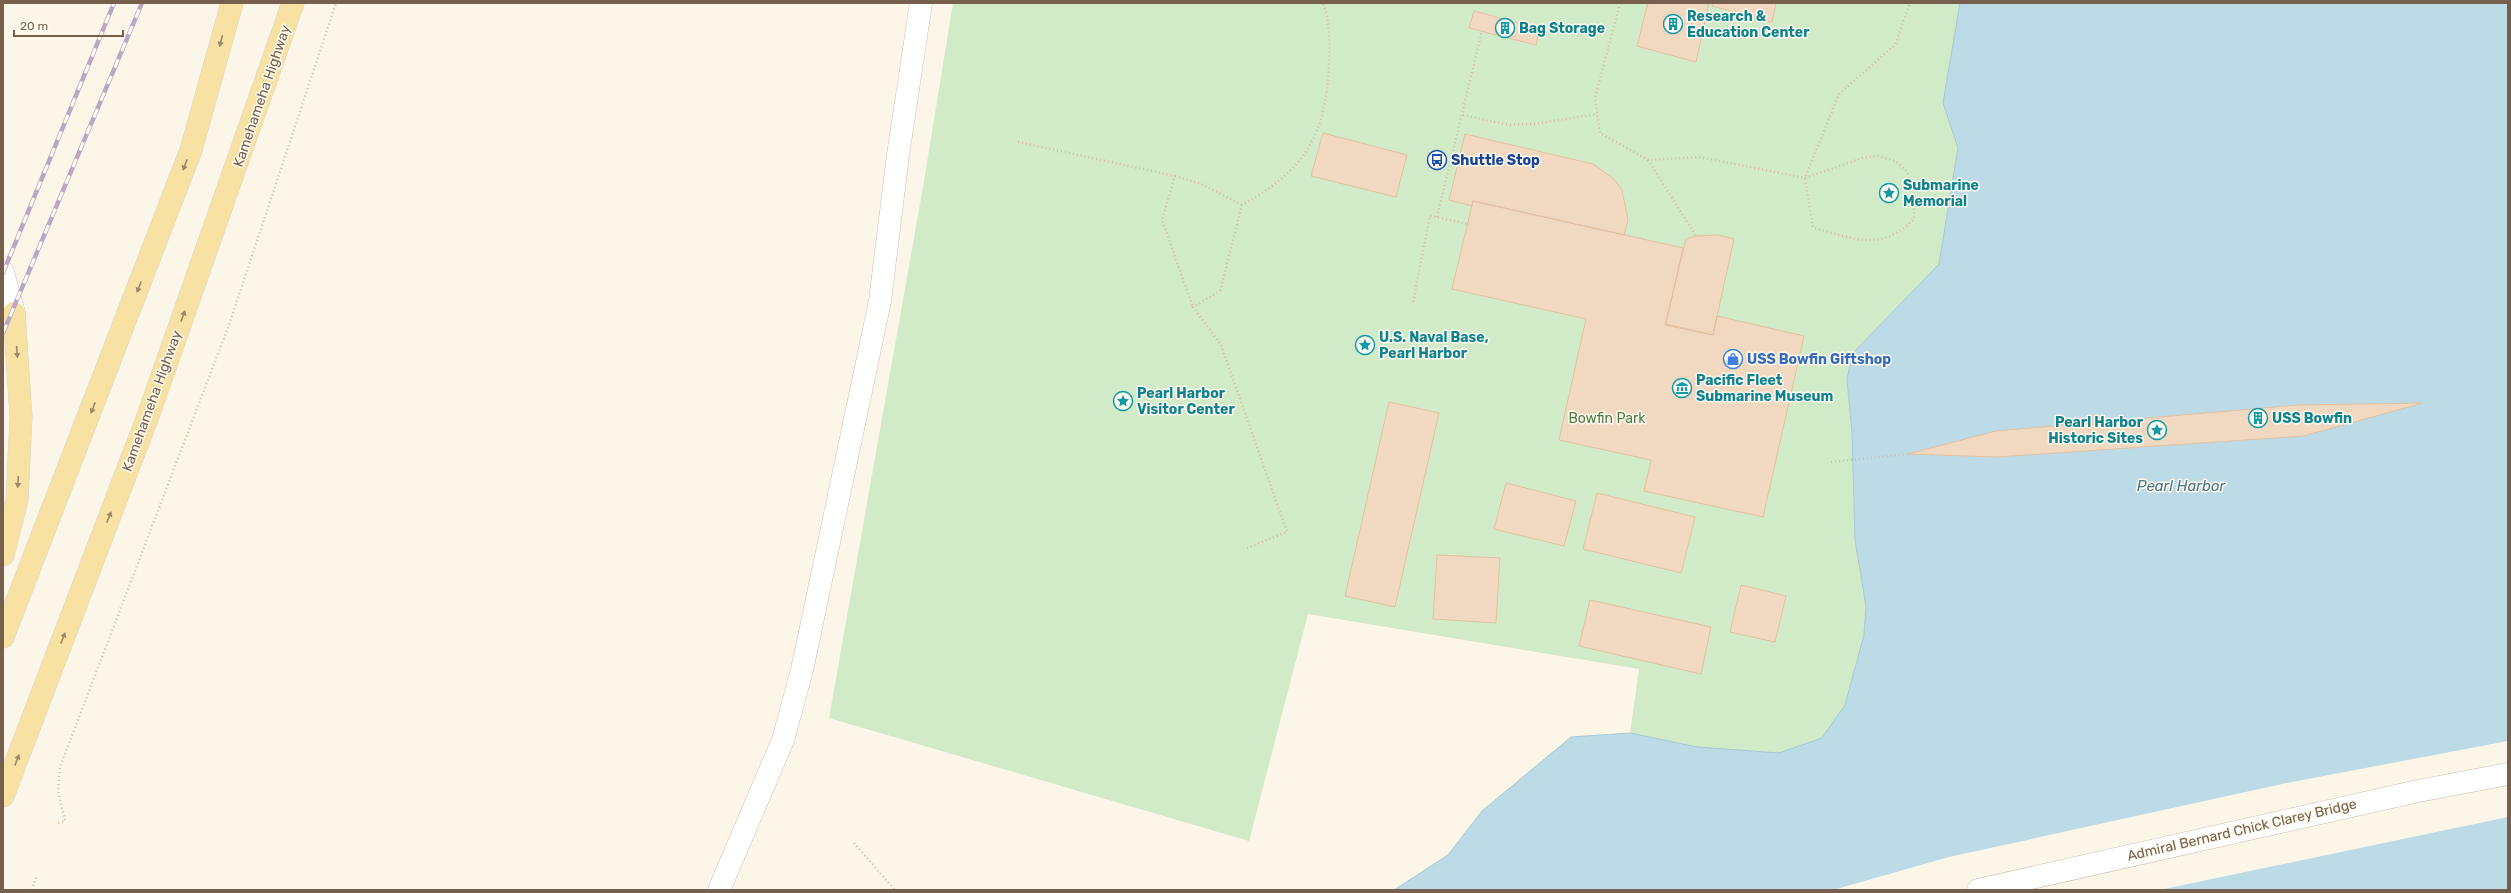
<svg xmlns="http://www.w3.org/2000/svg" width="2511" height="893" viewBox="0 0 2511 893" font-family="Rubik,sans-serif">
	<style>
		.green { fill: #d1eac7 }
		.water { fill: #bddbe6; stroke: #a3cad7 }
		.pier { fill: #fcf6e9 }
		.building { fill: #f1d9c1; stroke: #e3c1a1 }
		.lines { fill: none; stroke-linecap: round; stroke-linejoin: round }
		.minor-casing { stroke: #cebfaf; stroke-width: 23 }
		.major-casing { stroke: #d9d2cd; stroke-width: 23 }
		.path { stroke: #d6bca3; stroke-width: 2.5; stroke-dasharray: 1 3; stroke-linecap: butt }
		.minor { stroke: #fff; stroke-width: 22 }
		.major { stroke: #f8e2a3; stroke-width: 22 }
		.rail-casing { stroke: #bba6c6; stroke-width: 4.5 }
		.rail { stroke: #fffaef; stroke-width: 3; stroke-dasharray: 9; stroke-linecap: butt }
		.oneway { fill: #9d8767 }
		.labels { text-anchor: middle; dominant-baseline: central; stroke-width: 3; stroke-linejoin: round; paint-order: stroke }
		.culture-label { font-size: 14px; font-weight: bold; fill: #0d838f; stroke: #fffaef; text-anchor: start }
		.street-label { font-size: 14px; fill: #76604d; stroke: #fffaef }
		.transit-label { font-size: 14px; font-weight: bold; fill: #164399; stroke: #fffaef; text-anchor: start }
		.shop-label { font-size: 14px; font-weight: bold; fill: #366cbe; stroke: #fffaef; text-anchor: start }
		.park-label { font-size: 14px; fill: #4f7b44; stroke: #fffaef }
		.water-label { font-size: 15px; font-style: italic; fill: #477789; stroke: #fffaef }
	</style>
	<rect width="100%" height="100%" fill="#fcf6e9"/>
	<path class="green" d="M 953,3 L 1960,3 L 1943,103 L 1958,148 L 1939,264 L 1852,354 L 1847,380 L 1852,431 L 1855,540 L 1866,606 L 1864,635 L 1845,705 L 1822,738 L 1779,753 L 1697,747 L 1630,733 L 1639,669 L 1308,614 L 1249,841 L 829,718 L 923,187 Z"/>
	<path class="water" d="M 1960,3 L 2508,3 L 2508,890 L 1394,890 L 1448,855 L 1482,811 L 1571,737 L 1630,733 L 1697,747 L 1779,753 L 1822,738 L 1845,705 L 1864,635 L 1866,606 L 1855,540 L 1852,431 L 1847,380 L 1852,354 L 1939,264 L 1958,148 L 1943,103 Z"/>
	<path class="pier" d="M 2508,741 L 2508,817 L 2159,890 L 1833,890 L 1949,857 L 2292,782 Z"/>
	<path class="building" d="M 1648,3 L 1709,3 L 1696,62 L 1637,46 Z
		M 1713,3 L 1776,3 L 1772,22 L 1712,6 Z
		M 1474,11 L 1540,29 L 1536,45 L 1469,28 Z
		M 1323,133 L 1407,155 L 1396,197 L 1311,176 Z
		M 1465,134 L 1593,164 L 1614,179 L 1622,190 L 1628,220 L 1624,235 L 1473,201 L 1472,206 L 1449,200 Z
		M 1473,201 L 1683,248 L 1666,324 L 1713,335 L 1717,316 L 1804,336 L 1763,517 L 1644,491 L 1651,460 L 1559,440 L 1586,319 L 1452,289 Z
		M 1718,235 L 1734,239 L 1713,335 L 1665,325 L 1686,239 L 1696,236 Z
		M 1389,402 L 1439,413 L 1395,607 L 1345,596 Z
		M 2423,403 L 2303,436 L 1997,457 L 1908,454 L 1996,431 L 2299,405 Z
		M 1506,483 L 1576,501 L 1564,546 L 1494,529 Z
		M 1597,493 L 1695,517 L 1681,573 L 1583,549 Z
		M 1437,555 L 1500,558 L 1496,623 L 1433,619 Z
		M 1741,585 L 1786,596 L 1775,642 L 1730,632 Z
		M 1590,600 L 1711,627 L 1701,674 L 1579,646 Z"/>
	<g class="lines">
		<g class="minor-casing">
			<path id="minor" d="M 3,272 L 14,313 L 3,315
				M 719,890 L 783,740 L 802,670 L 880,301 L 898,155 L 921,3
				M 1978,890 L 2418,791 L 2508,774"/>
		</g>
		<g class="major-casing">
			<path id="major" d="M 3,555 L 17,500 L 21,417 L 14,313
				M 3,637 L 191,150 L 232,3
				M 3,796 L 148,416 L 293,3"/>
		</g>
		<path class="path" d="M 1620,3 L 1595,98 L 1600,133 L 1648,160 L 1699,157 L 1805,178 L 1862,158 L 1878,156 L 1895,161 L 1907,171 L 1914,200 L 1914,219 C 1880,253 1854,238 1813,228 L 1805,178 L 1839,94 L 1895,45 L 1910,3
			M 1463,115 L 1509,125 L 1534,124 L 1597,114
			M 1018,142 L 1175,176 L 1162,220 L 1193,307
			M 1648,160 L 1696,236
			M 1175,176 L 1201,184 L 1242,205
			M 1437,217 L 1482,31
			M 1413,302 L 1430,216 L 1468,224
			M 1831,462 L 1908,454
			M 1247,548 L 1287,532 L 1221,345 L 1193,307 L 1220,291 L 1242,205 C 1305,170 1326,136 1329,64 C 1330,43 1330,22 1323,3
			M 58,823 L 65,821 L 58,791 L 60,767 L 229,325 L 336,3
			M 854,843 L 895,890
			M 32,890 L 36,877"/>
		<use href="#minor" class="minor"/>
		<use href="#major" class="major"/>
		<g class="rail-casing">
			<path id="rail" d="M 3,273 L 114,3
				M 3,333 L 142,3"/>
		</g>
		<use href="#rail" class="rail"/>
	</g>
	<defs><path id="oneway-solid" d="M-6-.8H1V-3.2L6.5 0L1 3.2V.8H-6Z"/></defs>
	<g class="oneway">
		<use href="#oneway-solid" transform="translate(221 41) rotate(105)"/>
		<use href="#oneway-solid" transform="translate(185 165) rotate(111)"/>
		<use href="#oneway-solid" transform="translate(139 287) rotate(111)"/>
		<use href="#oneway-solid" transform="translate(183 316) rotate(-70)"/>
		<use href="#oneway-solid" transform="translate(17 352) rotate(86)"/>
		<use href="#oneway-solid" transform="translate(93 408) rotate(111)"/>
		<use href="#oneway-solid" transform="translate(18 482) rotate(93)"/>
		<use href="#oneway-solid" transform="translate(109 517) rotate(-69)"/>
		<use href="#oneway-solid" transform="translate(63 638) rotate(-69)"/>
		<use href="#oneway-solid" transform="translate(17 760) rotate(-69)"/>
	</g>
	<defs>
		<g id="building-ring" transform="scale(1)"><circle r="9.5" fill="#fffaef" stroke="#0f9aa8" stroke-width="1.5"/><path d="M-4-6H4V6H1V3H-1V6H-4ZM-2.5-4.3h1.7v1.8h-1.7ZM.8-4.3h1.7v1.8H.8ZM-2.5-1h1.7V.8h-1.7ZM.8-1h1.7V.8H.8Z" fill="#0f9aa8"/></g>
		<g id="bus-ring" transform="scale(1)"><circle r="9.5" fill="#fffaef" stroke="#1a4fb4" stroke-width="1.5"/><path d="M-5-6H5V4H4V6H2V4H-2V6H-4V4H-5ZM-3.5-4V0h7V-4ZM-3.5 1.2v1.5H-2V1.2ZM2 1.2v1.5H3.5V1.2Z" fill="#1a4fb4"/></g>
		<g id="sight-ring" transform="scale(1)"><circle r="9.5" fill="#fffaef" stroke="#0f9aa8" stroke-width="1.5"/><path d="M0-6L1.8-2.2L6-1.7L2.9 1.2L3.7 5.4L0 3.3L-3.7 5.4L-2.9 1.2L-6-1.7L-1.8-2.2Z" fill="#0f9aa8"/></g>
		<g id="shop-ring" transform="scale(1)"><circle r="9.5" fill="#fffaef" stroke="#3f7fe0" stroke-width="1.5"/><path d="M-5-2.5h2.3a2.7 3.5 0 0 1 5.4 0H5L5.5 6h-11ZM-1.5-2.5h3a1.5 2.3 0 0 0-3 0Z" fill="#3f7fe0"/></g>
		<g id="museum-ring" transform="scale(1)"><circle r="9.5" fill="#fffaef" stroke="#0f9aa8" stroke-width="1.5"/><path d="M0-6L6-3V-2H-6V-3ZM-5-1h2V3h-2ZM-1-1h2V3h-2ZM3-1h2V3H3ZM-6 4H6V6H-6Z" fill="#0f9aa8"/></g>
	</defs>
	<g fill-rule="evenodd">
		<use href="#building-ring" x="1673" y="24"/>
		<use href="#building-ring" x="1505" y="28"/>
		<use href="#bus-ring" x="1437" y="160"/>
		<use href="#sight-ring" x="1889" y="193"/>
		<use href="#sight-ring" x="1365" y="345"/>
		<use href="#shop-ring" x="1733" y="359"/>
		<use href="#museum-ring" x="1682" y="388"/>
		<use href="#sight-ring" x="1123" y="401"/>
		<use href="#building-ring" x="2258" y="418"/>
		<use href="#sight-ring" x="2157" y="430"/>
	</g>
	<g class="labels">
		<g class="culture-label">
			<text x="1687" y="16">Research &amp;<tspan x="1687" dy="16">Education Center</tspan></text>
			<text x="1519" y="28">Bag Storage</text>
			<text x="1903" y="185">Submarine<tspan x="1903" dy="16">Memorial</tspan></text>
			<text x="1379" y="337">U.S. Naval Base,<tspan x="1379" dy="16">Pearl Harbor</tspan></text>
			<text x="1696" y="380">Pacific Fleet<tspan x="1696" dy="16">Submarine Museum</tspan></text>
			<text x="1137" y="393">Pearl Harbor<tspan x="1137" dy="16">Visitor Center</tspan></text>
			<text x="2272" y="418">USS Bowfin</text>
			<text x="2143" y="422" text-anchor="end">Pearl Harbor<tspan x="2143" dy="16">Historic Sites</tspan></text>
		</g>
		<g class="street-label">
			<text transform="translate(262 96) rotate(-71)">Kamehameha Highway</text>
			<text transform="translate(152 401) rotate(-70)">Kamehameha Highway</text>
			<text transform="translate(2242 830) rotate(-13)">Admiral Bernard Chick Clarey Bridge</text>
		</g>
		<g class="transit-label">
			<text x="1451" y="160">Shuttle Stop</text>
		</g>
		<g class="shop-label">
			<text x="1747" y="359">USS Bowfin Giftshop</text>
		</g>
		<g class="park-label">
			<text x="1607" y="418">Bowfin Park</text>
		</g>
		<g class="water-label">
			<text x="2181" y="486">Pearl Harbor</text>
		</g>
	</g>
	<rect width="2511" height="893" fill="none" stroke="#76604d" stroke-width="8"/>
	<path d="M14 30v6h109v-6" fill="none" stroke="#76604d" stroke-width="2"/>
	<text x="20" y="30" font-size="12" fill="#76604d" stroke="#fffaef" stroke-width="3" paint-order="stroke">20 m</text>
</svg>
